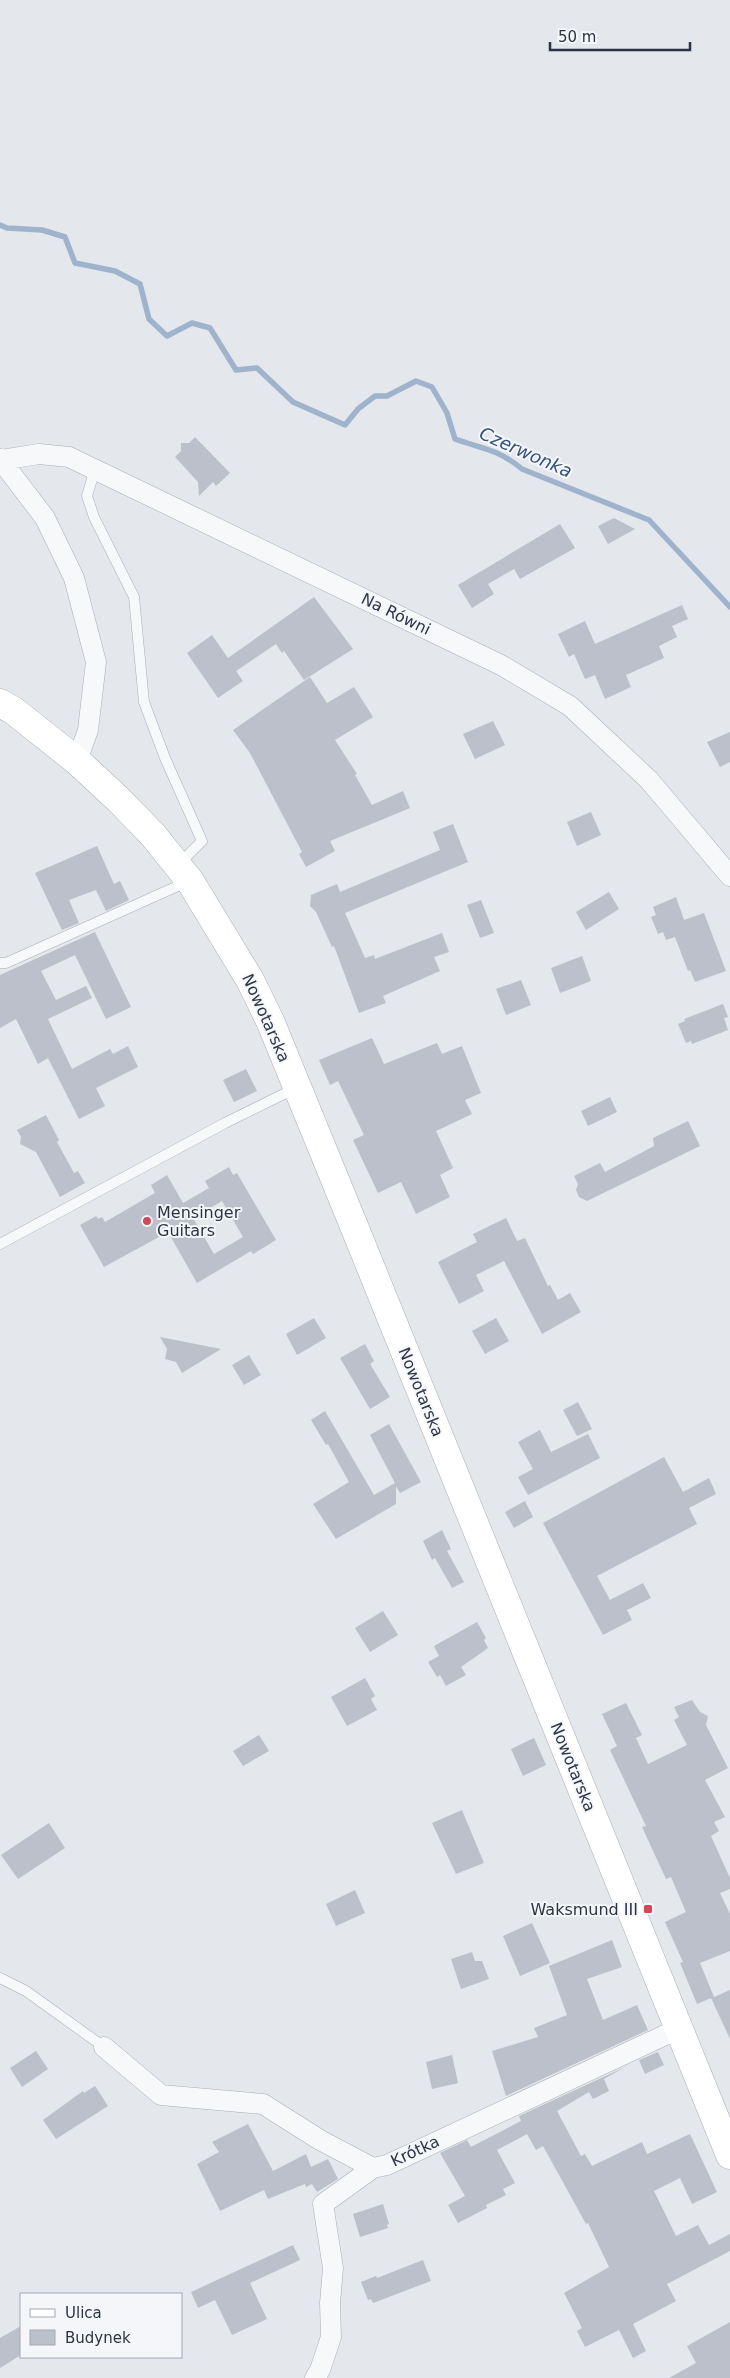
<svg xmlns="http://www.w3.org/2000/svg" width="730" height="2378" viewBox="0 0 730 2378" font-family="'DejaVu Sans',sans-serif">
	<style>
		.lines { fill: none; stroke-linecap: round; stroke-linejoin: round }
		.stream { stroke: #9fb4cc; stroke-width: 5.5 }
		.building { fill: #bbc0ca; fill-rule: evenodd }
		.lane-casing { stroke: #a9aeb7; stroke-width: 11 }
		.street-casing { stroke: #a9aeb7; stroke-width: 21 }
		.secondary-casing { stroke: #a9aeb7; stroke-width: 29 }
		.lane { stroke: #f7f8fa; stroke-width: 10 }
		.street { stroke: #f7f8fa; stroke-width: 20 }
		.secondary { stroke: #fff; stroke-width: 28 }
		.poi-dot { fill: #d1495b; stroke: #f4f6f9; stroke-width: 2 }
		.labels { text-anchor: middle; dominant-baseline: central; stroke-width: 4; stroke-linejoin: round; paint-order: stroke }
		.street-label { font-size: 16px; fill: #2b3445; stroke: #f4f6f9 }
		.poi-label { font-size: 16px; fill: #2b3445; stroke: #f4f6f9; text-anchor: start }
		.water-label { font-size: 18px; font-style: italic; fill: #34527a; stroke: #f4f6f9 }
	</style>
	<rect width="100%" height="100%" fill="#e4e7ec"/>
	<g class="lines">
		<path class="stream" d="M 0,225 L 7,228 L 42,230 L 65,237 L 75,263 L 115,271 L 140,284 L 149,319 L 167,336 L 192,323 L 210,328 L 236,370 L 257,368 L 293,402 L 345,425 L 358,409 L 375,396 L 387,396 L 416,381 L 432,387 L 447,413 L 455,439 C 483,449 498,449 522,469 L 649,520 L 730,607"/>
	</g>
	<path class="building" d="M 195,437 L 230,473 L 216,486 L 213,482 L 199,496 L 198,482 L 175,457 L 181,451 L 181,443 L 189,443 Z
		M 614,518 L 635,529 L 608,544 L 598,526 Z
		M 560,524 L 575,548 L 520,579 L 514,569 L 488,584 L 494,594 L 472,608 L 458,585 Z
		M 314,597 L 353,649 L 304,680 L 284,651 L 282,653 L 276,644 L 236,671 L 243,681 L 218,698 L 187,653 L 212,635 L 228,658 Z
		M 682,605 L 688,619 L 672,626 L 677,637 L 659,646 L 664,658 L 626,675 L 631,687 L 605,699 L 595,675 L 585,679 L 574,654 L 569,657 L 558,634 L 585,621 L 595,644 Z
		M 310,677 L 327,703 L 354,687 L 373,717 L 335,740 L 357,774 L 355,775 L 372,805 L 403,791 L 410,808 L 330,841 L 335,851 L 306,867 L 299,854 L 302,852 L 250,753 L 233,730 Z
		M 493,721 L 505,745 L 475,759 L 463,734 Z
		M 730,732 L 730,762 L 720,767 L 707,742 Z
		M 591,812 L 601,835 L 577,846 L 567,822 Z
		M 453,824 L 468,862 L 345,913 L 365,958 L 374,955 L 375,959 L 442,933 L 449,952 L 434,957 L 440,971 L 383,996 L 386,1003 L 359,1013 L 334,946 L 332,947 L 316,912 L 310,906 L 311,895 L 337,884 L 340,892 L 440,850 L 433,832 Z
		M 97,846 L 114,884 L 120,881 L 129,900 L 106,911 L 96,890 L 69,900 L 79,923 L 62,930 L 35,873 Z
		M 609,892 L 619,909 L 586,930 L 576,912 Z
		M 676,897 L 684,920 L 704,913 L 726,971 L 695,982 L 690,970 L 688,971 L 675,937 L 666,940 L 663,932 L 658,934 L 651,917 L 656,915 L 653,907 Z
		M 481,900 L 494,933 L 480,938 L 467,905 Z
		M 95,932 L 131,1007 L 106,1019 L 75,955 L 41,971 L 56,1000 L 86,986 L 92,998 L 48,1019 L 72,1069 L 110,1049 L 113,1054 L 128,1046 L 138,1067 L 96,1088 L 105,1106 L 79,1119 L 48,1058 L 38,1064 L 16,1019 L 0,1028 L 0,975 Z
		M 582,956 L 591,981 L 560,993 L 551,968 Z
		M 521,980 L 531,1005 L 506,1015 L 496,989 Z
		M 723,1004 L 728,1017 L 724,1018 L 728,1030 L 692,1044 L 691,1041 L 686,1043 L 678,1024 L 685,1021 L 684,1019 Z
		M 372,1038 L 384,1064 L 437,1043 L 442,1054 L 462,1046 L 481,1093 L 465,1100 L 472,1114 L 436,1131 L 453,1168 L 440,1175 L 450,1197 L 416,1214 L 401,1182 L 378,1193 L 353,1140 L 364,1135 L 338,1081 L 330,1085 L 319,1060 Z
		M 246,1069 L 257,1091 L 234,1102 L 223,1080 Z
		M 610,1097 L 617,1112 L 588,1126 L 581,1111 Z
		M 46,1115 L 59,1140 L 57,1142 L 74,1173 L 78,1171 L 85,1183 L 60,1197 L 36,1152 L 20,1144 L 21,1137 L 17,1130 Z
		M 688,1121 L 700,1146 L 587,1201 L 579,1197 L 576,1190 L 578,1184 L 574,1176 L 600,1163 L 605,1172 L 654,1146 L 653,1138 Z
		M 229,1167 L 233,1175 L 237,1173 L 276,1240 L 253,1254 L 251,1251 L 197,1283 L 168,1232 L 104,1267 L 80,1225 L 96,1216 L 98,1219 L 102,1217 L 105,1222 L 155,1193 L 151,1185 L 167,1175 L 183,1203 L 209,1188 L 205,1181 ZM 222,1201 L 243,1237 L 214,1254 L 193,1218 Z
		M 506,1218 L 517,1241 L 525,1238 L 548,1286 L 550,1285 L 558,1300 L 570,1293 L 581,1312 L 542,1334 L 504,1261 L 476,1275 L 484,1291 L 459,1304 L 438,1262 L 477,1242 L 473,1234 Z
		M 314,1318 L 326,1338 L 297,1355 L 286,1334 Z
		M 496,1318 L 509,1341 L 485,1354 L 472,1331 Z
		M 160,1337 L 221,1349 L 182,1373 L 176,1362 L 165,1359 L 167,1349 Z
		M 365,1344 L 374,1361 L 370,1364 L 390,1397 L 370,1409 L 340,1358 Z
		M 249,1355 L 261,1375 L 244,1385 L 232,1365 Z
		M 578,1402 L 592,1429 L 577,1436 L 563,1410 Z
		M 325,1411 L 374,1495 L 395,1483 L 370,1435 L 389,1424 L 421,1482 L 400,1493 L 396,1486 L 396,1504 L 336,1539 L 313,1504 L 349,1482 L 328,1444 L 326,1445 L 311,1420 Z
		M 540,1430 L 551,1452 L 588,1434 L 600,1458 L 528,1495 L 518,1477 L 533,1469 L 518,1442 Z
		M 664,1457 L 683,1492 L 709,1478 L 716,1494 L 689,1508 L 697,1524 L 597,1576 L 610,1600 L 643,1583 L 651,1598 L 627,1610 L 632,1620 L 603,1635 L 543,1523 Z
		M 525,1501 L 533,1517 L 514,1528 L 505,1512 Z
		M 442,1530 L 451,1549 L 447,1551 L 464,1582 L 452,1588 L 435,1558 L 432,1560 L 423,1541 Z
		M 383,1611 L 398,1635 L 370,1652 L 355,1628 Z
		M 477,1622 L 486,1638 L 484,1640 L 488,1648 L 461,1667 L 466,1675 L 446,1686 L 440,1675 L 437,1677 L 428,1662 L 439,1656 L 434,1646 Z
		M 365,1678 L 375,1696 L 371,1699 L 377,1710 L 347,1726 L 331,1697 Z
		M 692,1700 L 700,1712 L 708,1716 L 706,1725 L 728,1768 L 705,1780 L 725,1817 L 714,1822 L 719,1831 L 711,1836 L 730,1878 L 730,1889 L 720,1893 L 730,1914 L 730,1951 L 700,1963 L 714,1997 L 730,1990 L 730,2039 L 711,1998 L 697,2004 L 680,1963 L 683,1962 L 665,1922 L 686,1912 L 671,1877 L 666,1879 L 642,1827 L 646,1826 L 610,1750 L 617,1746 L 602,1714 L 626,1703 L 642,1735 L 636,1738 L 648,1764 L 687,1745 L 674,1720 L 679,1717 L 674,1707 Z
		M 259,1735 L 269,1751 L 243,1766 L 233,1751 Z
		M 534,1738 L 546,1765 L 523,1776 L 511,1749 Z
		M 462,1810 L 484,1863 L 456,1874 L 432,1823 Z
		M 49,1823 L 65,1848 L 18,1879 L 1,1855 Z
		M 355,1890 L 365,1913 L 336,1926 L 326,1904 Z
		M 532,1923 L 550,1963 L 520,1976 L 503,1936 Z
		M 612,1940 L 622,1967 L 587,1979 L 603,2020 L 637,2005 L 648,2030 L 506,2096 L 492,2051 L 538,2037 L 534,2028 L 567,2015 L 549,1966 Z
		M 472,1952 L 475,1961 L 482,1961 L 489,1979 L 461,1989 L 451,1959 Z
		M 36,2051 L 48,2069 L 22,2087 L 10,2068 Z
		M 658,2052 L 664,2065 L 645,2074 L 639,2060 Z
		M 452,2055 L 458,2083 L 432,2089 L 426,2062 Z
		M 625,2067 L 604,2079 L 609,2091 L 593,2099 L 589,2092 L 557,2111 L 581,2156 L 585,2154 L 592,2166 L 642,2142 L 647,2154 L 690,2134 L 717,2192 L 692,2204 L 680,2178 L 654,2191 L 676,2236 L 698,2225 L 709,2245 L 730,2234 L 730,2251 L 667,2284 L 676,2301 L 633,2324 L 646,2351 L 633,2358 L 619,2330 L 585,2347 L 577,2331 L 582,2328 L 564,2293 L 609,2267 L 588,2223 L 586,2224 L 543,2146 L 536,2150 L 527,2134 L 497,2150 L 515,2183 L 503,2189 L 506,2195 L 486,2205 L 487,2208 L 458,2223 L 448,2205 L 465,2196 L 440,2153 L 467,2140 L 471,2147 L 521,2121 L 519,2116 Z
		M 95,2086 L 108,2106 L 56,2139 L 43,2120 L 83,2091 L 84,2093 Z
		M 248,2124 L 273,2171 L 306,2154 L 311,2167 L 328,2159 L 338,2179 L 317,2192 L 312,2184 L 306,2187 L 305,2184 L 268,2199 L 264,2190 L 220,2211 L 197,2164 L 219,2152 L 212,2142 Z
		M 383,2204 L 389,2224 L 387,2225 L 388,2228 L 360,2237 L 353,2214 Z
		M 293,2245 L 300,2260 L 250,2283 L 267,2319 L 232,2335 L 215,2300 L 198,2308 L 191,2292 Z
		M 423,2260 L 431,2281 L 373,2303 L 371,2299 L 368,2300 L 361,2282 L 376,2276 L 377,2278 Z
		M 730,2322 L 730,2378 L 669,2378 L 696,2363 L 687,2346 Z
		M 21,2326 L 21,2355 L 0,2368 L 0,2338 Z"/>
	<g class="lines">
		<g class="lane-casing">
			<path id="lane" d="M 95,469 L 87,496 L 94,517 L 134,597 L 144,702 L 165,758 L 202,841 L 178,865
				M 0,963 L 6,963 L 189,881
				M 0,1244 L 225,1123 L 296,1088
				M 0,1978 L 26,1991 L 104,2047"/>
		</g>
		<g class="street-casing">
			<path id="street" d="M 0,459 L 45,518 L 74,578 L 96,662 L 88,730 L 77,761
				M 1,460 L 39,454 L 69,457 L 501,665 L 570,706 L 649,780 L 730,876
				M 104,2047 L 161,2095 L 263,2104 L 320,2140 L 373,2168 L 387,2165 L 678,2029
				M 315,2378 L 320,2370 L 331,2337 L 330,2303 L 333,2268 L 323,2204 L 373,2168"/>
		</g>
		<g class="secondary-casing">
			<path id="secondary" d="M 0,703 L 14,711 L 77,761 L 119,800 L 153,835 L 190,881 L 250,980 L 271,1023 L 356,1231 L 730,2155"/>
		</g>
		<use href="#lane" class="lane"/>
		<use href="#street" class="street"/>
		<use href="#secondary" class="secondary"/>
	</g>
	<g class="poi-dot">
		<circle cx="147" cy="1221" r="5"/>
		<rect x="643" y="1904" width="10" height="10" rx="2.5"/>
	</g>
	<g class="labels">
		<g class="street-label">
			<text transform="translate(396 614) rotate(26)">Na Równi</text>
			<text transform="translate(266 1018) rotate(66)">Nowotarska</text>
			<text transform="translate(421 1392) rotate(68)">Nowotarska</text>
			<text transform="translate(573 1767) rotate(68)">Nowotarska</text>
			<text transform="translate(415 2151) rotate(-25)">Krótka</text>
		</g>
		<g class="poi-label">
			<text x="157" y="1212">Mensinger<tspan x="157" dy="18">Guitars</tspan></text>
			<text x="638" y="1909" text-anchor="end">Waksmund III</text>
		</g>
		<g class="water-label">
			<text transform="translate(526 452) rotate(24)">Czerwonka</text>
		</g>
	</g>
	<rect x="20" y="2293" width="162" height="65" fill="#f4f6f9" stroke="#a4a8b1"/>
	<rect x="30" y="2309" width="25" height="8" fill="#ffffff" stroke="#a4a8b1"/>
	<text x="65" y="2318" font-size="15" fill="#2b3445">Ulica</text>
	<rect x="30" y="2330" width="25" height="15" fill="#bbc0ca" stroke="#a4a8b1"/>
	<text x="65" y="2343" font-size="15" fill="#2b3445">Budynek</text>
	<path d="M550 42v8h140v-8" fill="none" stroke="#2b3445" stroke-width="2.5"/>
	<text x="558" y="42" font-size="15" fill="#2b3445" stroke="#f4f6f9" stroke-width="4" paint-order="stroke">50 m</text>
</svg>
